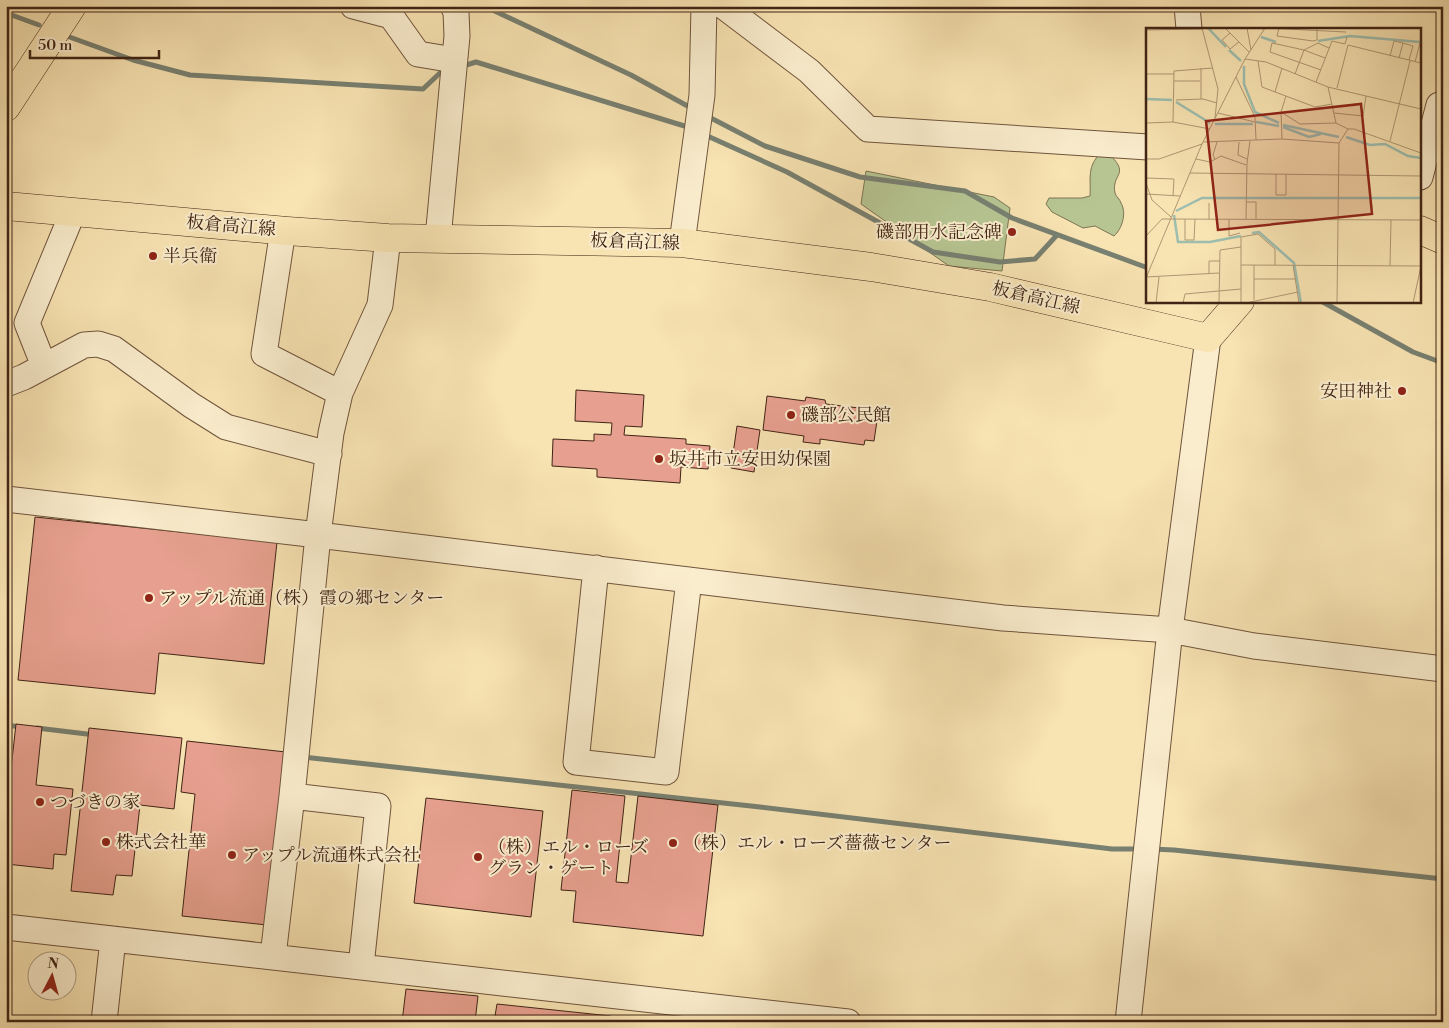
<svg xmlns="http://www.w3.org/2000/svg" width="1449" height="1028" viewBox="0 0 1449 1028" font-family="'Libre Bodoni','Noto Serif JP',serif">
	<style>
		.green { fill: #b6c592; stroke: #7c7454 }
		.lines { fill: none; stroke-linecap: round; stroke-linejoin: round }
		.stream { stroke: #788071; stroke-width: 5 }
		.building { fill: #e7a08f; stroke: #412415 }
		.minor-casing { stroke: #6f543c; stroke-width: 27 }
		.major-casing { stroke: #412415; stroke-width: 29 }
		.minor { stroke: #faedcd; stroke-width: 25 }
		.major { stroke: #f8e3b2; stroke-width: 28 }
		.poi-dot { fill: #8f2418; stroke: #faedcd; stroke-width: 2 }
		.labels { text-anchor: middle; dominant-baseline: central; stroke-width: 4; stroke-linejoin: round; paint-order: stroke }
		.street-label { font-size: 18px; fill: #412415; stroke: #faedcd }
		.poi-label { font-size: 18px; fill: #412415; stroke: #faedcd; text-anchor: start }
		.inset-river { fill: none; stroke: #9dbeaf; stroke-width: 2.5 }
		.inset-road { fill: none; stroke: #af9773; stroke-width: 1 }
		.view { fill: #8f2418; fill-opacity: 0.15; stroke: #8f2418; stroke-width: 2.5 }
		.inset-edge { fill: none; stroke: #412415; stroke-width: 2.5 }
	</style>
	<rect width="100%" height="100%" fill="#f8e3b2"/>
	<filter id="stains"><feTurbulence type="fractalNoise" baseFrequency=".004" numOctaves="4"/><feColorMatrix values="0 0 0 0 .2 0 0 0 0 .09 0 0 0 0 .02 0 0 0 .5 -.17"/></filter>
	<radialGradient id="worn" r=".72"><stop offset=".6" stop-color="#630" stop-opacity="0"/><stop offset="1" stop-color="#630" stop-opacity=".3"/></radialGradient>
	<path class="green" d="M 1098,156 L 1111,156 C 1130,175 1111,174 1115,193 C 1116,197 1120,199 1121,203 C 1127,213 1122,229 1114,236 L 1095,226 L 1083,228 L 1052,212 L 1046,204 L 1049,198 L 1082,198 L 1090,196 C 1091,181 1087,168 1098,156 Z
		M 866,171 L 994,197 L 1010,208 L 1002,271 L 949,266 L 861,204 Z"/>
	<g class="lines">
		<path class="stream" d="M 484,6 L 631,75 L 693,109
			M 6,13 L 39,25
			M 64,35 L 133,60 L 190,75 L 423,89 L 441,72 L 447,70
			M 463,66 L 476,62 L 691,128
			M 707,116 L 765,146 L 860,177 L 965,191 L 1012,218 L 1148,268
			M 703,134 L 787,172 L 933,252 L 1000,262 L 1035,259 L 1057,235
			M 1321,301 L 1413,352 L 1443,363
			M 6,725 L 21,727
			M 37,728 L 95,735
			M 303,757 L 760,807 L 1112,849 L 1139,849
			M 1152,849 L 1174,850 L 1443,879"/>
	</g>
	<path class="building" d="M 576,390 L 644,395 L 642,427 L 625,426 L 624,435 L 686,439 L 686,444 L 710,446 L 708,469 L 681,467 L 680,483 L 597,477 L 597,469 L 552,466 L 553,439 L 594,441 L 594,434 L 611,435 L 612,423 L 575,421 Z
		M 767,396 L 805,401 L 806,397 L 825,400 L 826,404 L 867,409 L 867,413 L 878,414 L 874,441 L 865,440 L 864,445 L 820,439 L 820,444 L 803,442 L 804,436 L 763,430 Z
		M 737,426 L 760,430 L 754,472 L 731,468 Z
		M 35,517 L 277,542 L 264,664 L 159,653 L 155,694 L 18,680 Z
		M 16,724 L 42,727 L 36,785 L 73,789 L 66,855 L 54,854 L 53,869 L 6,864 L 6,814 Z
		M 89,728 L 182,738 L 174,809 L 140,805 L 132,876 L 116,875 L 113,895 L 71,891 Z
		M 187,741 L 286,752 L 267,925 L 182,916 L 195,794 L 181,792 Z
		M 572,790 L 625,796 L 616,882 L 628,883 L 638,796 L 718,805 L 703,936 L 573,922 L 576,891 L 561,890 Z
		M 426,798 L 543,811 L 531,917 L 414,903 Z
		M 406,989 L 478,996 L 475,1022 L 402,1022 Z
		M 497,1004 L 611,1016 L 611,1022 L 494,1022 Z"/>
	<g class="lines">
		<g class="minor-casing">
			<path id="minor" d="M 353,6 L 391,16 L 418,54 L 454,60
				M 723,6 L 809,71 L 868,129 L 1148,147
				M 1187,6 L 1189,29
				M 1420,177 L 1439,105
				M 283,230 L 264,354 L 340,393
				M 438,238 L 457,36 L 456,12 L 453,6
				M 682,243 L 702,95 L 704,6
				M 44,366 L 27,323 L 73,212
				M 6,384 L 24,377 L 84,345 L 98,344 L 114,349 L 191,405 L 226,427 L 329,454
				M 6,499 L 318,535 L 1003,618 L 1170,630 L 1254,646 L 1443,669
				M 596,568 L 576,762 L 666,772 L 689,580
				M 292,796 L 378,806 L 361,966
				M 6,927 L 848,1022
				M 273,956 L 292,796 L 318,535 L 331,433 L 340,393 L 380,305 L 388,238
				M 104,1022 L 113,939
				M 1128,1022 L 1170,630 L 1208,338"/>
		</g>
		<g class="major-casing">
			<path id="major" d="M 6,107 L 72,6
				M 6,206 L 287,231 L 388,238 L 682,243 L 871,267 L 990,287 L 1208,338 L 1240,301
				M 1420,230 L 1443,240"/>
		</g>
		<use href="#minor" class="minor"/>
		<use href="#major" class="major"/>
	</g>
	<g class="poi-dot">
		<circle cx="1012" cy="232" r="5"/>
		<circle cx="153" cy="256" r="5"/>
		<circle cx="1402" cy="391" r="5"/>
		<circle cx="791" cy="415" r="5"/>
		<circle cx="659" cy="459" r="5"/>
		<circle cx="149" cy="598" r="5"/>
		<circle cx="40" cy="802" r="5"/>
		<circle cx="106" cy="842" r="5"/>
		<circle cx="673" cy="843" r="5"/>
		<circle cx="232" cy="855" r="5"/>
		<circle cx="478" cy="857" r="5"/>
	</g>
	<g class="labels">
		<g class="street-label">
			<text transform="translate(231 226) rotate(5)">板倉高江線</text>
			<text transform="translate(635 242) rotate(2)">板倉高江線</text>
			<text transform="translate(1036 298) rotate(13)">板倉高江線</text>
		</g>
		<g class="poi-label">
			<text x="1002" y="232" text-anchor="end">磯部用水記念碑</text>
			<text x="163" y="256">半兵衛</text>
			<text x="1392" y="391" text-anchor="end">安田神社</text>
			<text x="801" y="415">磯部公民館</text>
			<text x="669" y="459">坂井市立安田幼保園</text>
			<text x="159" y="598">アップル流通（株）霞の郷センター</text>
			<text x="50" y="802">つづきの家</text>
			<text x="116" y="842">株式会社華</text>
			<text x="683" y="843">（株）エル・ローズ薔薇センター</text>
			<text x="488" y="847">（株）エル・ローズ<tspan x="488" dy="21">グラン・ゲート</tspan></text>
			<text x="242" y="855">アップル流通株式会社</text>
		</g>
	</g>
	<g transform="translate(1146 28)">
		<rect width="275" height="275" fill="#f8e3b2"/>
		<path class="inset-river" d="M 62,0 L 80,19M 115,9 L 130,14M 172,13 L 204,8 L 274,14M 83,22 L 95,33M 98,38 L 98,56 L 109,84 L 133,95M 0,71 L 26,72M 30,74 L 64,95M 110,94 L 133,98M 69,96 L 107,96M 137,97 L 193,109M 137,99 L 163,109 L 175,106M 200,109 L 224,117 L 239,116 L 262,128 L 275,130M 30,183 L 56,170 L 275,170M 28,187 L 32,214 L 64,214 L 95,208M 106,205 L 113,204 L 148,235 L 155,275"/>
		<path class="inset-road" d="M 56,0 L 72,61 L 69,90M 79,0 L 103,24M 101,0 L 105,22M 120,0 L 200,4M 133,0 L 131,8 L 167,13 L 171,12 L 171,0M 0,2 L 56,1M 84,5 L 76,12 L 84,21 L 93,14M 244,28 L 248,13 L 257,15 L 267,18 L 263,32M 253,30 L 257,15M 99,31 L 120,34 L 182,59 L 275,81M 112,33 L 116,59 L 169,79 L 186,76M 269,34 L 274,15M 55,40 L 55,71M 175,42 L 124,24 L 126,15 L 158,22 L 172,15 L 183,20M 0,46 L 28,46M 149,46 L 158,22 L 179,30M 90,49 L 109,89 L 110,112M 28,53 L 54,53M 170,54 L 186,13 L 199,16 L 201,9M 182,59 L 190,95 L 202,101M 191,60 L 202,17 L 275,35M 129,64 L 136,40M 30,72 L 57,71 L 71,75M 0,75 L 0,140M 135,84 L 154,96 L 190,95M 72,85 L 109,94M 188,85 L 217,88 L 220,68M 27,94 L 28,43 L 67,40M 0,95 L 27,94 L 64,101M 136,111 L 135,84 L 140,68M 244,113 L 264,33M 57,114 L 136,111 L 193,115 L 202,101 L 208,101 L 275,125M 93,114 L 92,127 L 101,131M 0,131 L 13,131 L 56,116M 50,131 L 64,134 L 75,128 L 100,137M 69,131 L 67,127 L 71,114M 44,145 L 275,148M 130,146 L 130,167 L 140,167 L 140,146M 0,150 L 28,151 L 27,168M 0,155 L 6,172 L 25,189M 0,166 L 34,168M 100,174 L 110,174 L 110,191M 39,191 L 39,212 L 48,212 L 49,191M 63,191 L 63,175M 83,191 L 83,208 L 94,205M 100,191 L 101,135 L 104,113M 0,208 L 16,191 L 275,192M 95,237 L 275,238M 108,237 L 108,272M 147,237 L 153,275M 244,238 L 245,192M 63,245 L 63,233 L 74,233M 0,249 L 73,245M 0,250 L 56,116 L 99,31 L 119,0M 108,251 L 150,251M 10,275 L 13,249M 37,275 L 39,266 L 95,261M 73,275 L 74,222 L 95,219M 95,275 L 95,209 L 112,206 L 129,221 L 129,237M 100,275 L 152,264M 191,275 L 193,115M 267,275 L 275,238"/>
		<path class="view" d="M 215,76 L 226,186 L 72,202 L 60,93 Z"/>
		<rect width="275" height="275" class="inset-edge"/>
	</g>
	<rect width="1449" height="1028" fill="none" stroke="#f8e3b2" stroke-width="25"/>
	<rect x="8" y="8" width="1434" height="1013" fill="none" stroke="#412415" stroke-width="2.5"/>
	<rect x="12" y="12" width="1424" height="1003" fill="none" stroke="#412415"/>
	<g transform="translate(52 976) rotate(6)"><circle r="24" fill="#faedcd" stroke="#b09d83"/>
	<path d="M0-4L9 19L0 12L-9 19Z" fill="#8f2418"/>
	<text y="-8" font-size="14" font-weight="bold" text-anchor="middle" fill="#412415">N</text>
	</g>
	<path d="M30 50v8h129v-8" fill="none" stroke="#412415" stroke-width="2.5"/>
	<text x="38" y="50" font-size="15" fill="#412415" stroke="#faedcd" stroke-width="4" paint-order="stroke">50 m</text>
	<rect width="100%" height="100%" filter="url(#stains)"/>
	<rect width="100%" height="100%" fill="url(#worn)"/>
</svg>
